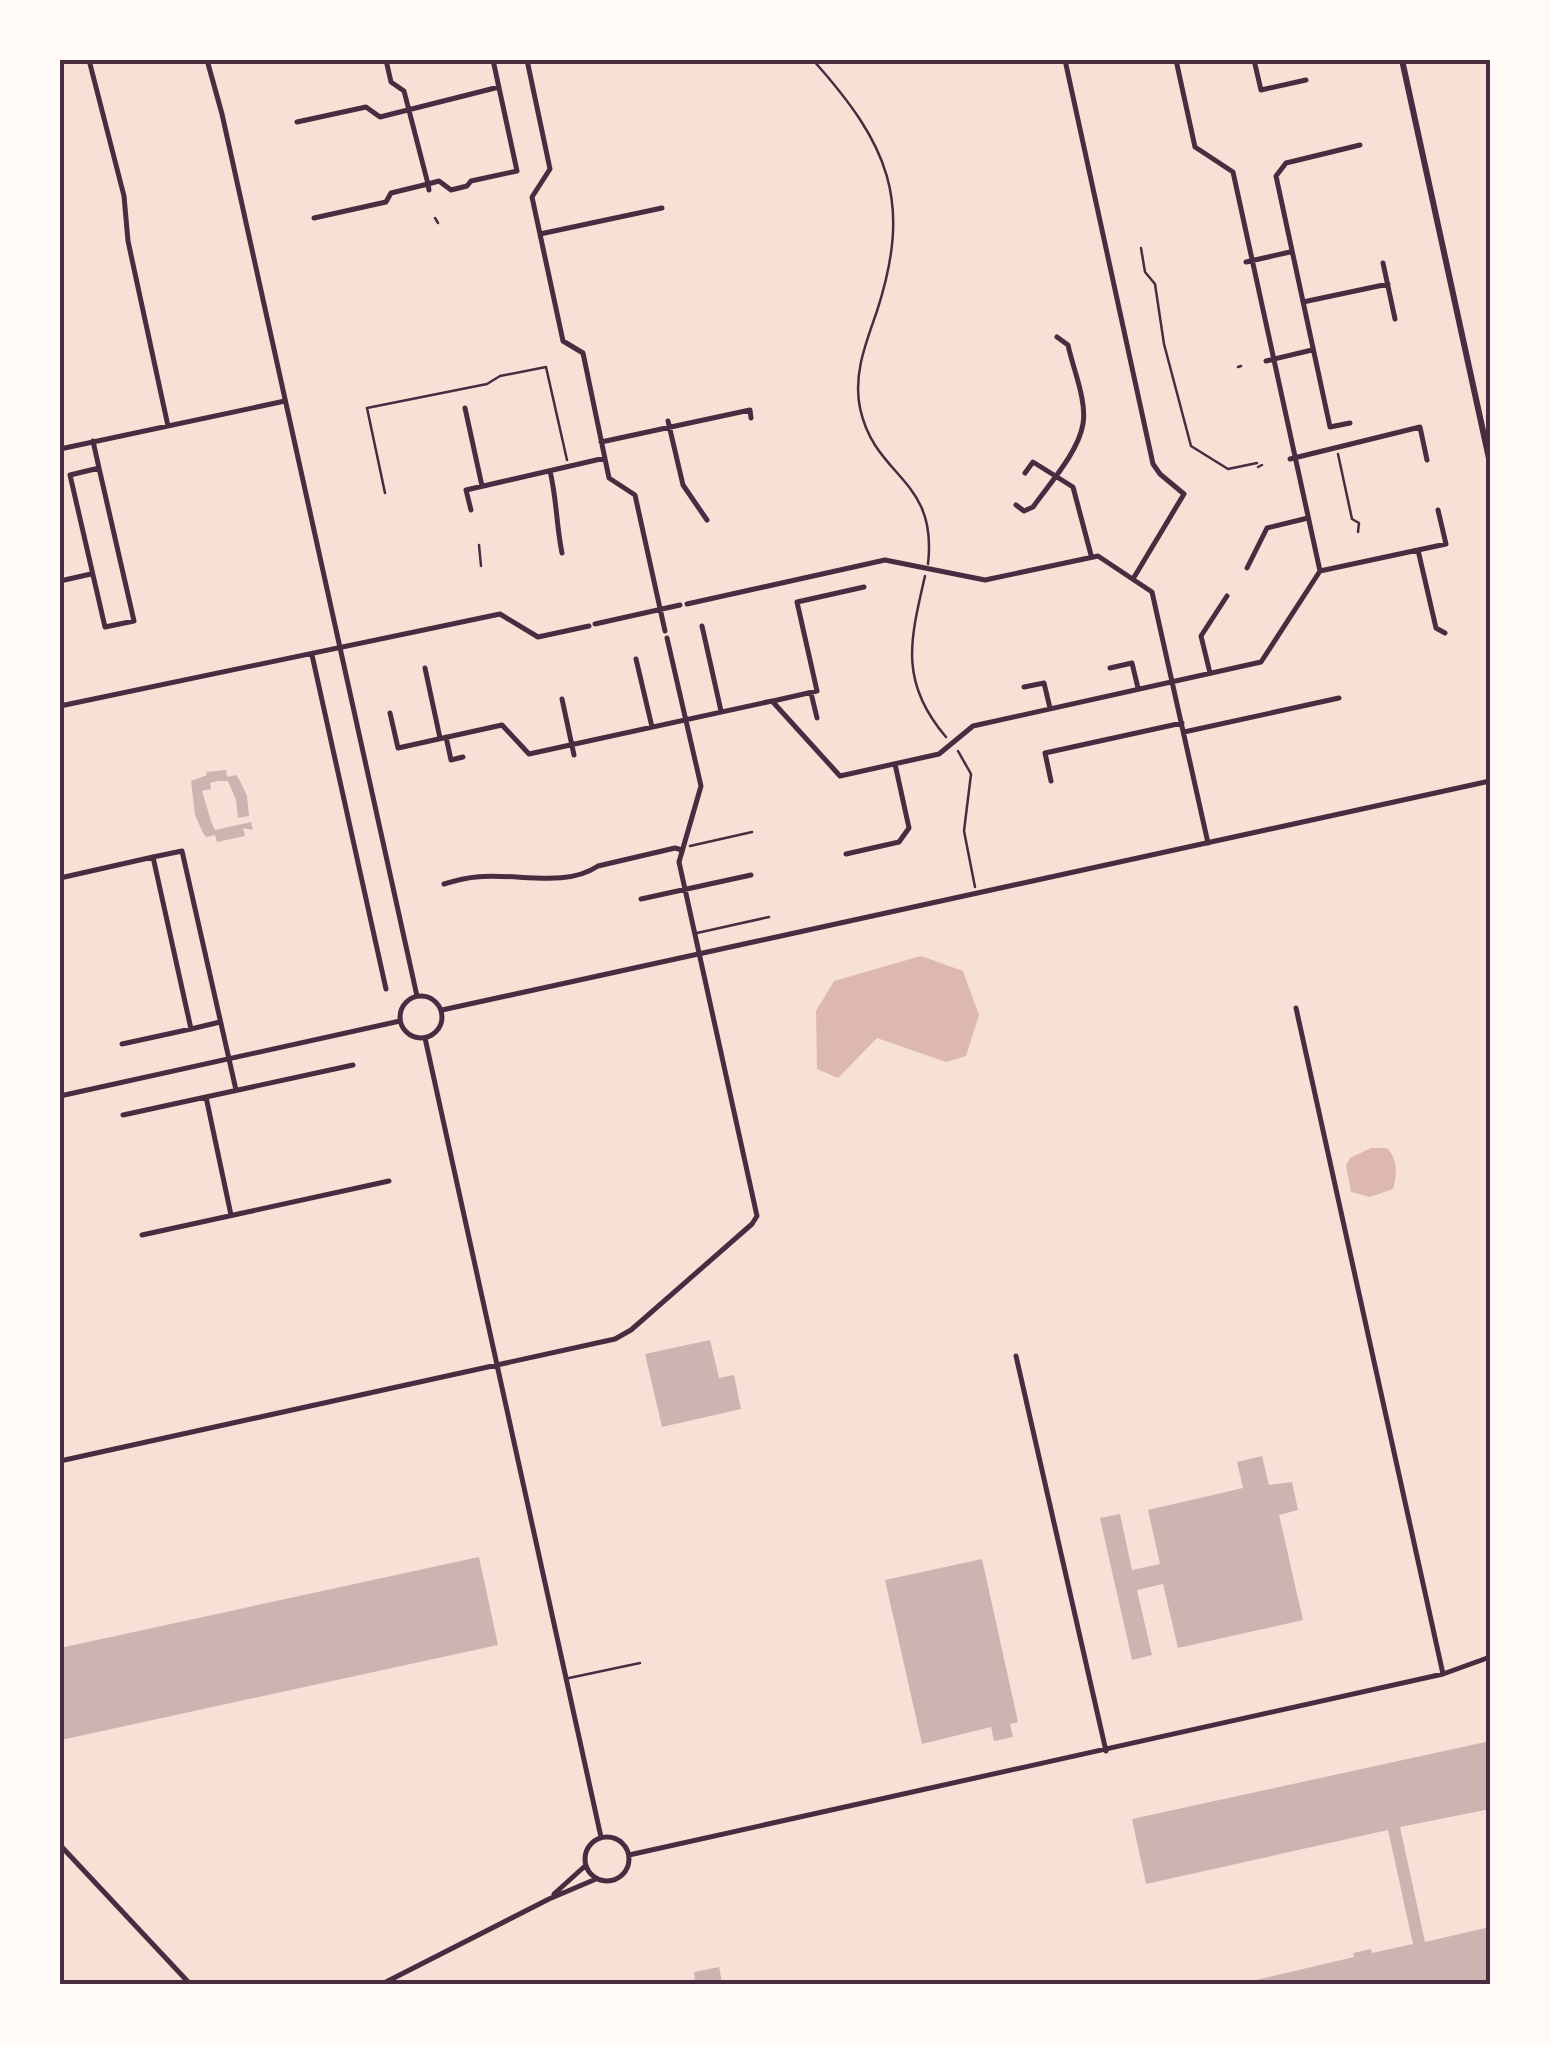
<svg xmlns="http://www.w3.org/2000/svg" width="1550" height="2045" viewBox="0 0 1550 2045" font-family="Overpass,sans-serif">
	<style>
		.water { fill: #dcb8b0 }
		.building { fill: #ccb4b1 }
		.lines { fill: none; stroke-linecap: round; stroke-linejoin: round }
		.path { stroke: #4a2c40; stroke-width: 2.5 }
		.service { stroke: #4a2c40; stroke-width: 2.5 }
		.minor { stroke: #4a2c40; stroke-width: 5 }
		.tertiary { stroke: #4a2c40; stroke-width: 5 }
		.secondary { stroke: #4a2c40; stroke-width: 6 }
		.neatline { fill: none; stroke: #4a2c40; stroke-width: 4 }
	</style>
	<rect width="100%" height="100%" fill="#f7e1d7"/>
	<path class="water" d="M 921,956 L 963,971 L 979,1015 L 966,1056 L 946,1062 L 877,1038 L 838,1078 L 817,1069 L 816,1011 L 834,981 Z
		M 1371,1148 L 1387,1148 C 1398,1159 1397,1175 1393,1189 L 1370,1197 L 1351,1192 L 1346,1165 L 1350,1158 Z"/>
	<path class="building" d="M 226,770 L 227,777 L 236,775 L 239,779 L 247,796 L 249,816 L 238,818 L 236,800 L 228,781 L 218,781 L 210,783 L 211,789 L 202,791 L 211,821 L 215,830 L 251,822 L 253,830 L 243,828 L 245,836 L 217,842 L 215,835 L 206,837 L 203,833 L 195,815 L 191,781 L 207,775 L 206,772 Z
		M 710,1340 L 719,1378 L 734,1375 L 741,1409 L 662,1427 L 645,1354 Z
		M 1262,1456 L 1269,1485 L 1292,1482 L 1298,1510 L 1279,1515 L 1303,1620 L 1178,1648 L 1163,1584 L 1137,1590 L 1152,1655 L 1132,1660 L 1100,1518 L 1120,1514 L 1132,1570 L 1160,1564 L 1148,1510 L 1243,1488 L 1237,1462 Z
		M 479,1557 L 498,1645 L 61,1740 L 60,1648 Z
		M 982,1559 L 1018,1722 L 1010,1724 L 1013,1737 L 994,1741 L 991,1727 L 922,1744 L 885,1580 Z
		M 1490,1741 L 1490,1809 L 1400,1827 L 1425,1942 L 1490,1927 L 1490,1985 L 1235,1985 L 1354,1957 L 1353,1953 L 1371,1949 L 1372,1953 L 1413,1944 L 1388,1830 L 1146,1884 L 1132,1819 Z
		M 719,1967 L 722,1982 L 676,1985 L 695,1979 L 694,1972 Z"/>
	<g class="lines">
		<path class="path" d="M 813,60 C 888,144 913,200 877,311 C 866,343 853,374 860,408 C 875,479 938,477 928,564
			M 435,218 L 438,223
			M 1141,248 L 1145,272 L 1155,284 L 1164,344 L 1191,446 L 1228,469 L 1257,463
			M 1238,367 L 1241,366
			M 1338,454 L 1352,519 L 1359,523 L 1358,532
			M 1258,467 L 1262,465
			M 385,493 L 367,408 L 487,384 L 500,376 L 546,367 L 567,460
			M 479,545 L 481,566
			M 925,576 C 910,641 899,682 946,737
			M 958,751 L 971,774 L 964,831 L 975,887
			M 690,846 L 752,832"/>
		<path class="service" d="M 697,933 L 769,917
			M 569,1678 L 640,1663"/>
		<path class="minor" d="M 89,60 L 124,196 L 128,241 L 168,426
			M 527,60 L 550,169 L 532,197 L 563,341 L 583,353 L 609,478 L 635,495 L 665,631
			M 1065,60 L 1153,464 L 1160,474 L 1184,494 L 1133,579
			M 1254,60 L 1261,90 L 1306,80
			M 297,122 L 366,107 L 380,117 L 499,87
			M 429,190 L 428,184 L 439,181 L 451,190 L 467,186 L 471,181 L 517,171 L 493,60
			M 314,218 L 386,202 L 391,193 L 428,184 L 404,91 L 391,82 L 386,60
			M 540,234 L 662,208
			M 1246,262 L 1290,252
			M 1383,263 L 1395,319
			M 1303,302 L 1388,284
			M 1266,361 L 1312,350
			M 465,408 L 482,486
			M 668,421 L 683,485 L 707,520
			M 1350,423 L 1330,427 L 1276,176 L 1286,163 L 1360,145
			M 93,441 L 99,468 L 70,475 L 105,627 L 134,621 L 99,468
			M 601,442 L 750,410 L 751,418
			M 60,449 L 285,401
			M 1290,459 L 1420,427 L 1427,460
			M 550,471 C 557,500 556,524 562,553
			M 1025,473 L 1033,462 L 1073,487 L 1091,555
			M 1016,505 L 1024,511 L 1033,507 C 1049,484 1078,453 1083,424 C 1087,400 1073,369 1068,345 L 1057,337
			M 471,510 L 466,490 L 605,458
			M 1418,550 L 1436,628 L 1445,633
			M 1247,568 L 1267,528 L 1308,518
			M 1320,571 L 1446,544 L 1438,510
			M 60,581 L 91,574
			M 687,604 L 885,560 L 985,580 L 1098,556 L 1152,592 L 1208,843
			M 595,624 L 680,605
			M 702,626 L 721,711
			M 312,655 L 386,989
			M 636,659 L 652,727
			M 425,668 L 440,738
			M 1110,668 L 1132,663 L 1138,688
			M 1210,673 L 1201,636 L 1227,596
			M 1024,687 L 1044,683 L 1050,708
			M 811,693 L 817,718
			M 562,699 L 574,755
			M 773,701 L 817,691 L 797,602 L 864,587
			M 60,706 L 500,614 L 538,637 L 589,626
			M 390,713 L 398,748 L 502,725 L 529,754 L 772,701 L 840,776 L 939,754 L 973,726 L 1261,662 L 1320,571 L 1233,172 L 1195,147 L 1176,60
			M 1184,732 L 1339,698
			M 446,737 L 451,760 L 463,757
			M 1051,781 L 1045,753 L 1182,723
			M 846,854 L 899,842 L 909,828 L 895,764
			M 153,857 L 182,851 L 236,1090
			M 60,878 L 153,857 L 191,1029 L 220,1022
			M 444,884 C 454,881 465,878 476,877 C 514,872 564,889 598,866 L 675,848 L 682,850
			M 641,899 L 751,875
			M 1296,1008 L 1443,1674
			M 425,1038 L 601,1837
			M 122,1044 L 191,1029
			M 206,1097 L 231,1215
			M 123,1115 L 353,1065
			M 142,1235 L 389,1181
			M 1016,1356 L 1106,1751
			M 60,1461 L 615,1339 L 631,1330 L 752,1224 L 757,1216 L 679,862 L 701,786 L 667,638
			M585 1859a22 22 0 1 1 44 0a22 22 0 1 1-44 0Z
			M 60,1845 L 191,1985
			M 629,1855 L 1443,1674 L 1490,1657
			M 554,1894 L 585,1866
			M 380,1985 L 549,1899 L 596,1879"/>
		<path class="tertiary" d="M 207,60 L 222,114 L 417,996
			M400 1017a21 21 0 1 1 42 0a21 21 0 1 1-42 0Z
			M 442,1010 L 1490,781
			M 60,1096 L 400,1021"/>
		<path class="secondary" d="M 1402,60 L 1490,463"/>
	</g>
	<rect width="1550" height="2045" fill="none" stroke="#fffaf5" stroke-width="125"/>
	<rect x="62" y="62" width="1426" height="1920" class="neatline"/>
</svg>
